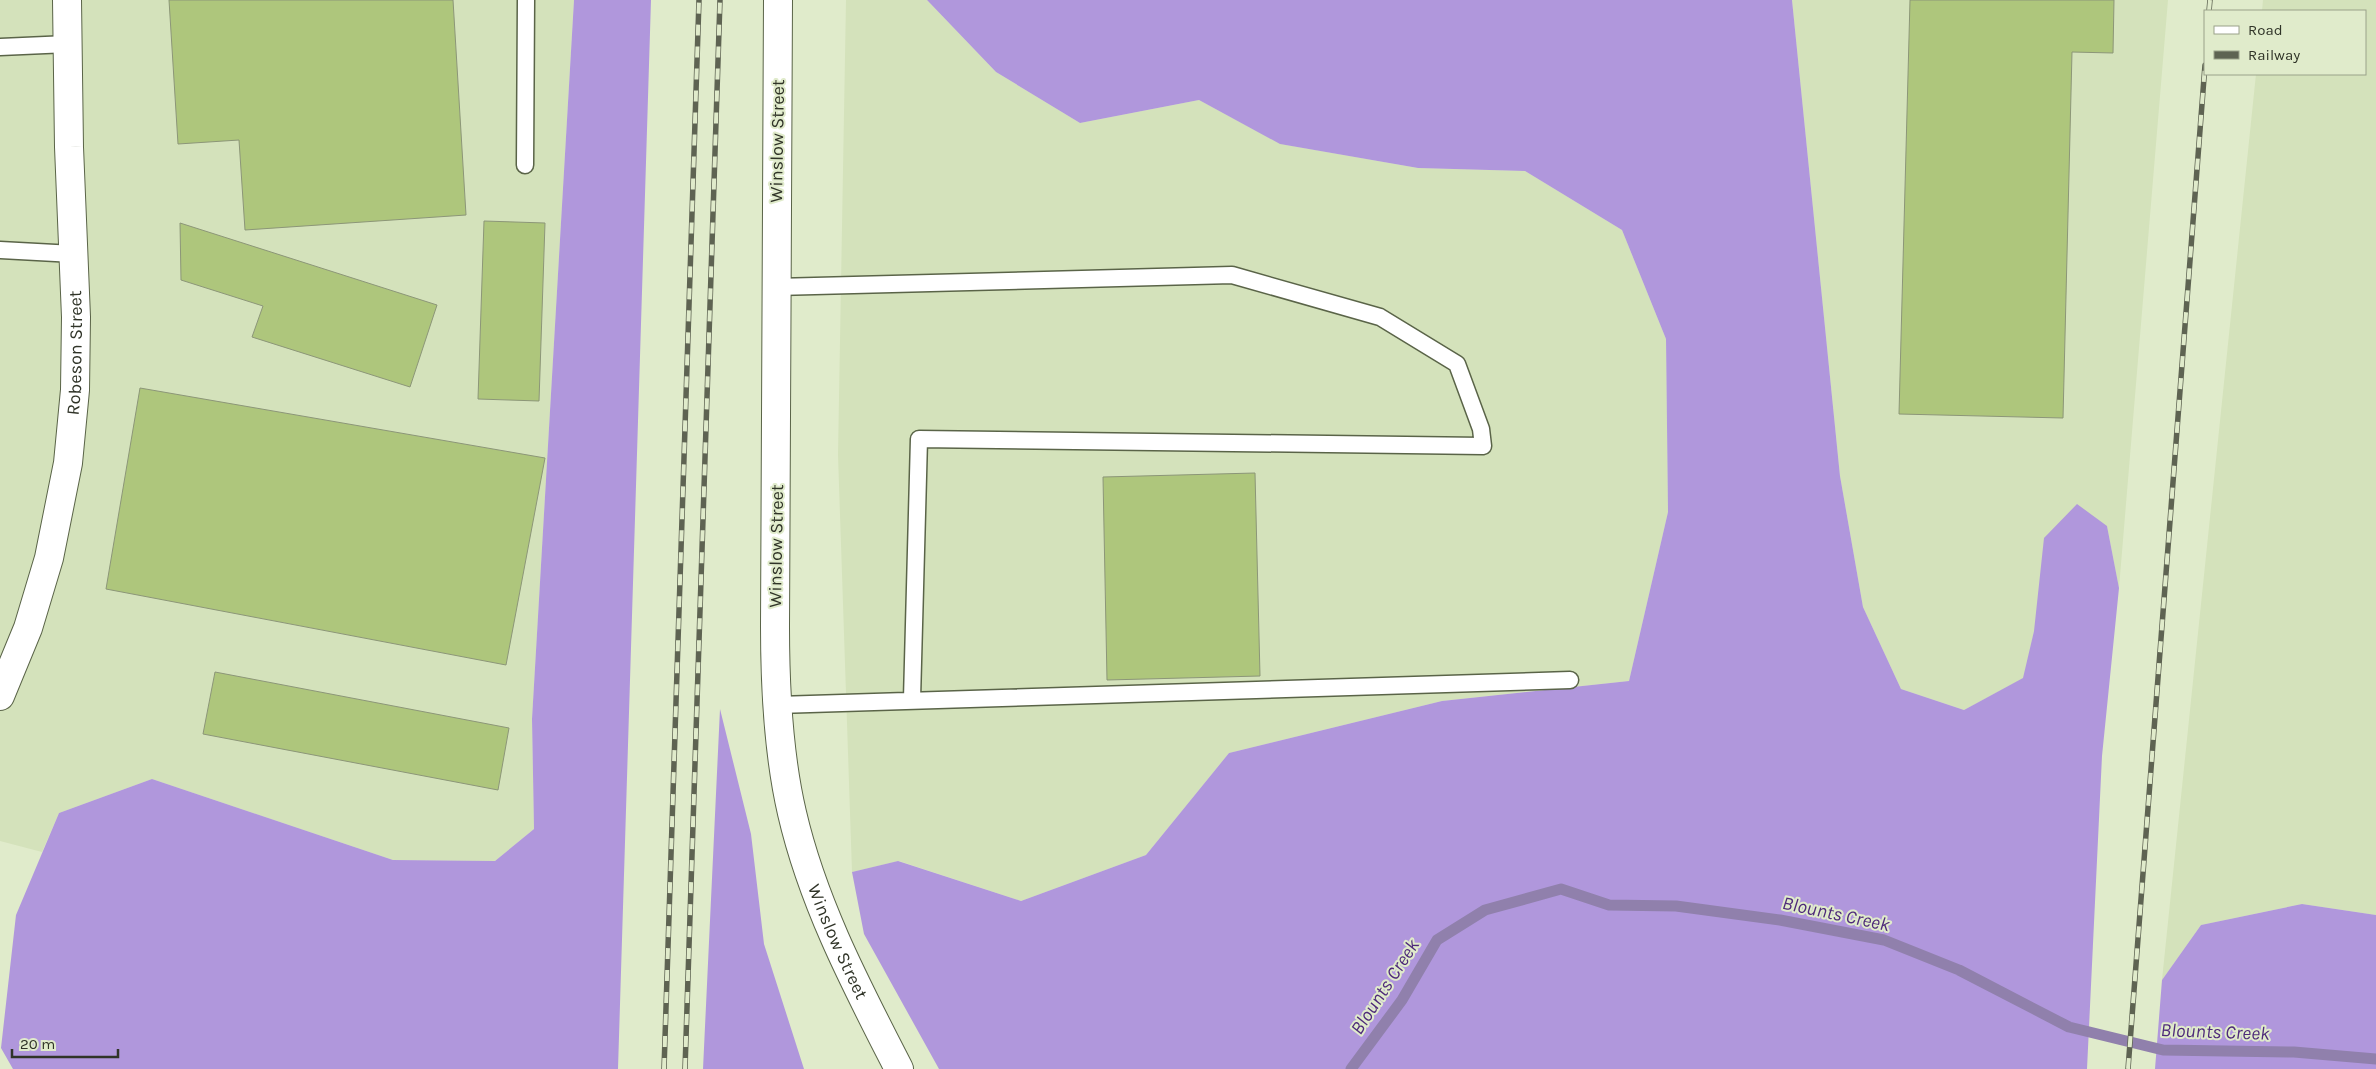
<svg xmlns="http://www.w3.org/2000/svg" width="2376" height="1069" viewBox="0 0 2376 1069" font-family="Karla,sans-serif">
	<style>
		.built { fill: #d4e2bb }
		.forest { fill: #b097dc }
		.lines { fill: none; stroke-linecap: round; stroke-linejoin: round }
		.stream { stroke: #9080ac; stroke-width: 11 }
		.building { fill: #aec67c; stroke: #8c9678 }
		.service-casing { stroke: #5a6448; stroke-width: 19 }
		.tertiary-casing { stroke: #5a6448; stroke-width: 30 }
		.primary-casing { stroke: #5a6448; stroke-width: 30 }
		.service { stroke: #fff; stroke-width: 16 }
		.tertiary { stroke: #fff; stroke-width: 28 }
		.primary { stroke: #fff; stroke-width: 28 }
		.rail-casing { stroke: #5e6352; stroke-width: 5.5 }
		.rail { stroke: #e0ebcb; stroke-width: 4; stroke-dasharray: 11; stroke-linecap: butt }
		.labels { text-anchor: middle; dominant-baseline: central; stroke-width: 4; stroke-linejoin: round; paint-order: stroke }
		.street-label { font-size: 18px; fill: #303428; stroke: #e0ebcb }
		.water-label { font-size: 19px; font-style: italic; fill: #4e2a7a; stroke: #e0ebcb }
	</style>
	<rect width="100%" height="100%" fill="#e0ebcb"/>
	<path class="built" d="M 0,0 L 574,0 L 532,719 L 534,829 L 495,861 L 393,860 L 152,779 L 59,813 L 42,852 L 0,841 Z
		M 846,0 L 927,0 L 996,72 L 1080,123 L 1199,100 L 1281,144 L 1418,168 L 1525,171 L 1622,230 L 1666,339 L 1668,512 L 1629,681 L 1442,701 L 1229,753 L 1146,855 L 1021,901 L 899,861 L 852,872 L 838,455 Z
		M 1792,0 L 2168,0 L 2119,588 L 2107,526 L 2034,631 L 2024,678 L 1964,710 L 1901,689 L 1863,607 L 1840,476 Z
		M 2263,0 L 2376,0 L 2376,915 L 2302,904 L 2201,925 L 2162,980 L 2256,74 L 2365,74 L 2365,11 L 2262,11 Z"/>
	<path class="forest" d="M 574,0 L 651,0 L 618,1069 L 13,1069 L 1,1048 L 16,915 L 59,813 L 152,779 L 393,860 L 495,861 L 534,829 L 532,719 Z
		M 927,0 L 1792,0 L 1840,476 L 1863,607 L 1901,689 L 1964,710 L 2023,678 L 2034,631 L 2044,538 L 2077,504 L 2107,526 L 2119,588 L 2102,756 L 2087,1069 L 939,1069 L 864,934 L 852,872 L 898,861 L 1021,901 L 1146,855 L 1229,753 L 1442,701 L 1629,681 L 1668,512 L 1666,339 L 1622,230 L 1525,171 L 1418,168 L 1280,144 L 1199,100 L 1080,123 L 996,72 Z
		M 720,709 L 751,834 L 764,944 L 804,1069 L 703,1069 Z
		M 2302,904 L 2376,915 L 2376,1069 L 2155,1069 L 2162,980 L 2201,925 Z"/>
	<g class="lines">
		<path class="stream" d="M 1351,1069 L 1402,1000 L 1437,940 L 1485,910 L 1561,889 L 1609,905 L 1676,906 L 1780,920 L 1884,940 L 1959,970 L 2069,1027 L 2163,1050 L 2294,1052 L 2376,1059"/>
	</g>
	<path class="building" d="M 169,0 L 453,0 L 466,215 L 245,230 L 239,140 L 178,144 Z
		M 1910,0 L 2114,0 L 2113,53 L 2072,52 L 2063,418 L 1899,414 Z
		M 484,221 L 545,223 L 539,401 L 478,399 Z
		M 180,223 L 437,305 L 410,387 L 252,337 L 263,306 L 181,280 Z
		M 140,388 L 545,458 L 506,665 L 106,589 Z
		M 1255,473 L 1260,676 L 1107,680 L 1103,477 Z
		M 215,672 L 509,728 L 498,790 L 203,734 Z"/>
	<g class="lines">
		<g class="service-casing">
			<path id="service" d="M 0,47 L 68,44
				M 525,165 L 526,0
				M 0,250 L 74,254
				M 776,287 L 1232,275 L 1380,317 L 1457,364 L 1481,429 L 1483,446 L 919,439 L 912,699
				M 778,705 L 1570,680"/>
		</g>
		<g class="tertiary-casing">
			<g id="tertiary">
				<path id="s1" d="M 778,0 L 775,627 C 775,689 778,753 792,813 C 813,904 857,987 899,1069"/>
			</g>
		</g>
		<g class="primary-casing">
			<g id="primary">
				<path id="s2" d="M 0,696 L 28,628 L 49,558 L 68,463 L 75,390 L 76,317 L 69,147 L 67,0"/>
			</g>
		</g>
		<use href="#service" class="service"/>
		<use href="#tertiary" class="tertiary"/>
		<use href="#primary" class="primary"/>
		<g class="rail-casing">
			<path id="rail" d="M 2209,11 L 2210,0
				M 664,1069 L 699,0
				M 685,1069 L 720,0
				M 2128,1069 L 2205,65"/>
		</g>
		<use href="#rail" class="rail"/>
	</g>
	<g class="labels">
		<g class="street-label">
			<text transform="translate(777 141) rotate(-89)">Winslow Street</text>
			<text stroke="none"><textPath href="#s2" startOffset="354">Robeson Street</textPath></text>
			<text transform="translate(776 546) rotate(-89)">Winslow Street</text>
			<text stroke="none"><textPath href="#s1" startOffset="951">Winslow Street</textPath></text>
		</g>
		<g class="water-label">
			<text transform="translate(1836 914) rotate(12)">Blounts Creek</text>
			<text transform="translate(1385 987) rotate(-57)">Blounts Creek</text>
			<text transform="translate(2215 1032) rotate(2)">Blounts Creek</text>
		</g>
	</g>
	<rect x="2204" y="10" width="162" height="65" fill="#e0ebcb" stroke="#9aa28a"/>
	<rect x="2214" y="26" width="25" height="8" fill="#ffffff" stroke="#9aa28a"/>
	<text x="2248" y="35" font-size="15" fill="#303428">Road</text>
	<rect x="2214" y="51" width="25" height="8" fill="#5e6352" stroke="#9aa28a"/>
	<text x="2248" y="60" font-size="15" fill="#303428">Railway</text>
	<path d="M12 1049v8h106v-8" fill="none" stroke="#303428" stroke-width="2.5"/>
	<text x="20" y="1049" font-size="15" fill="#303428" stroke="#e0ebcb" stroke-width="4" paint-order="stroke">20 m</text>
</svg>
